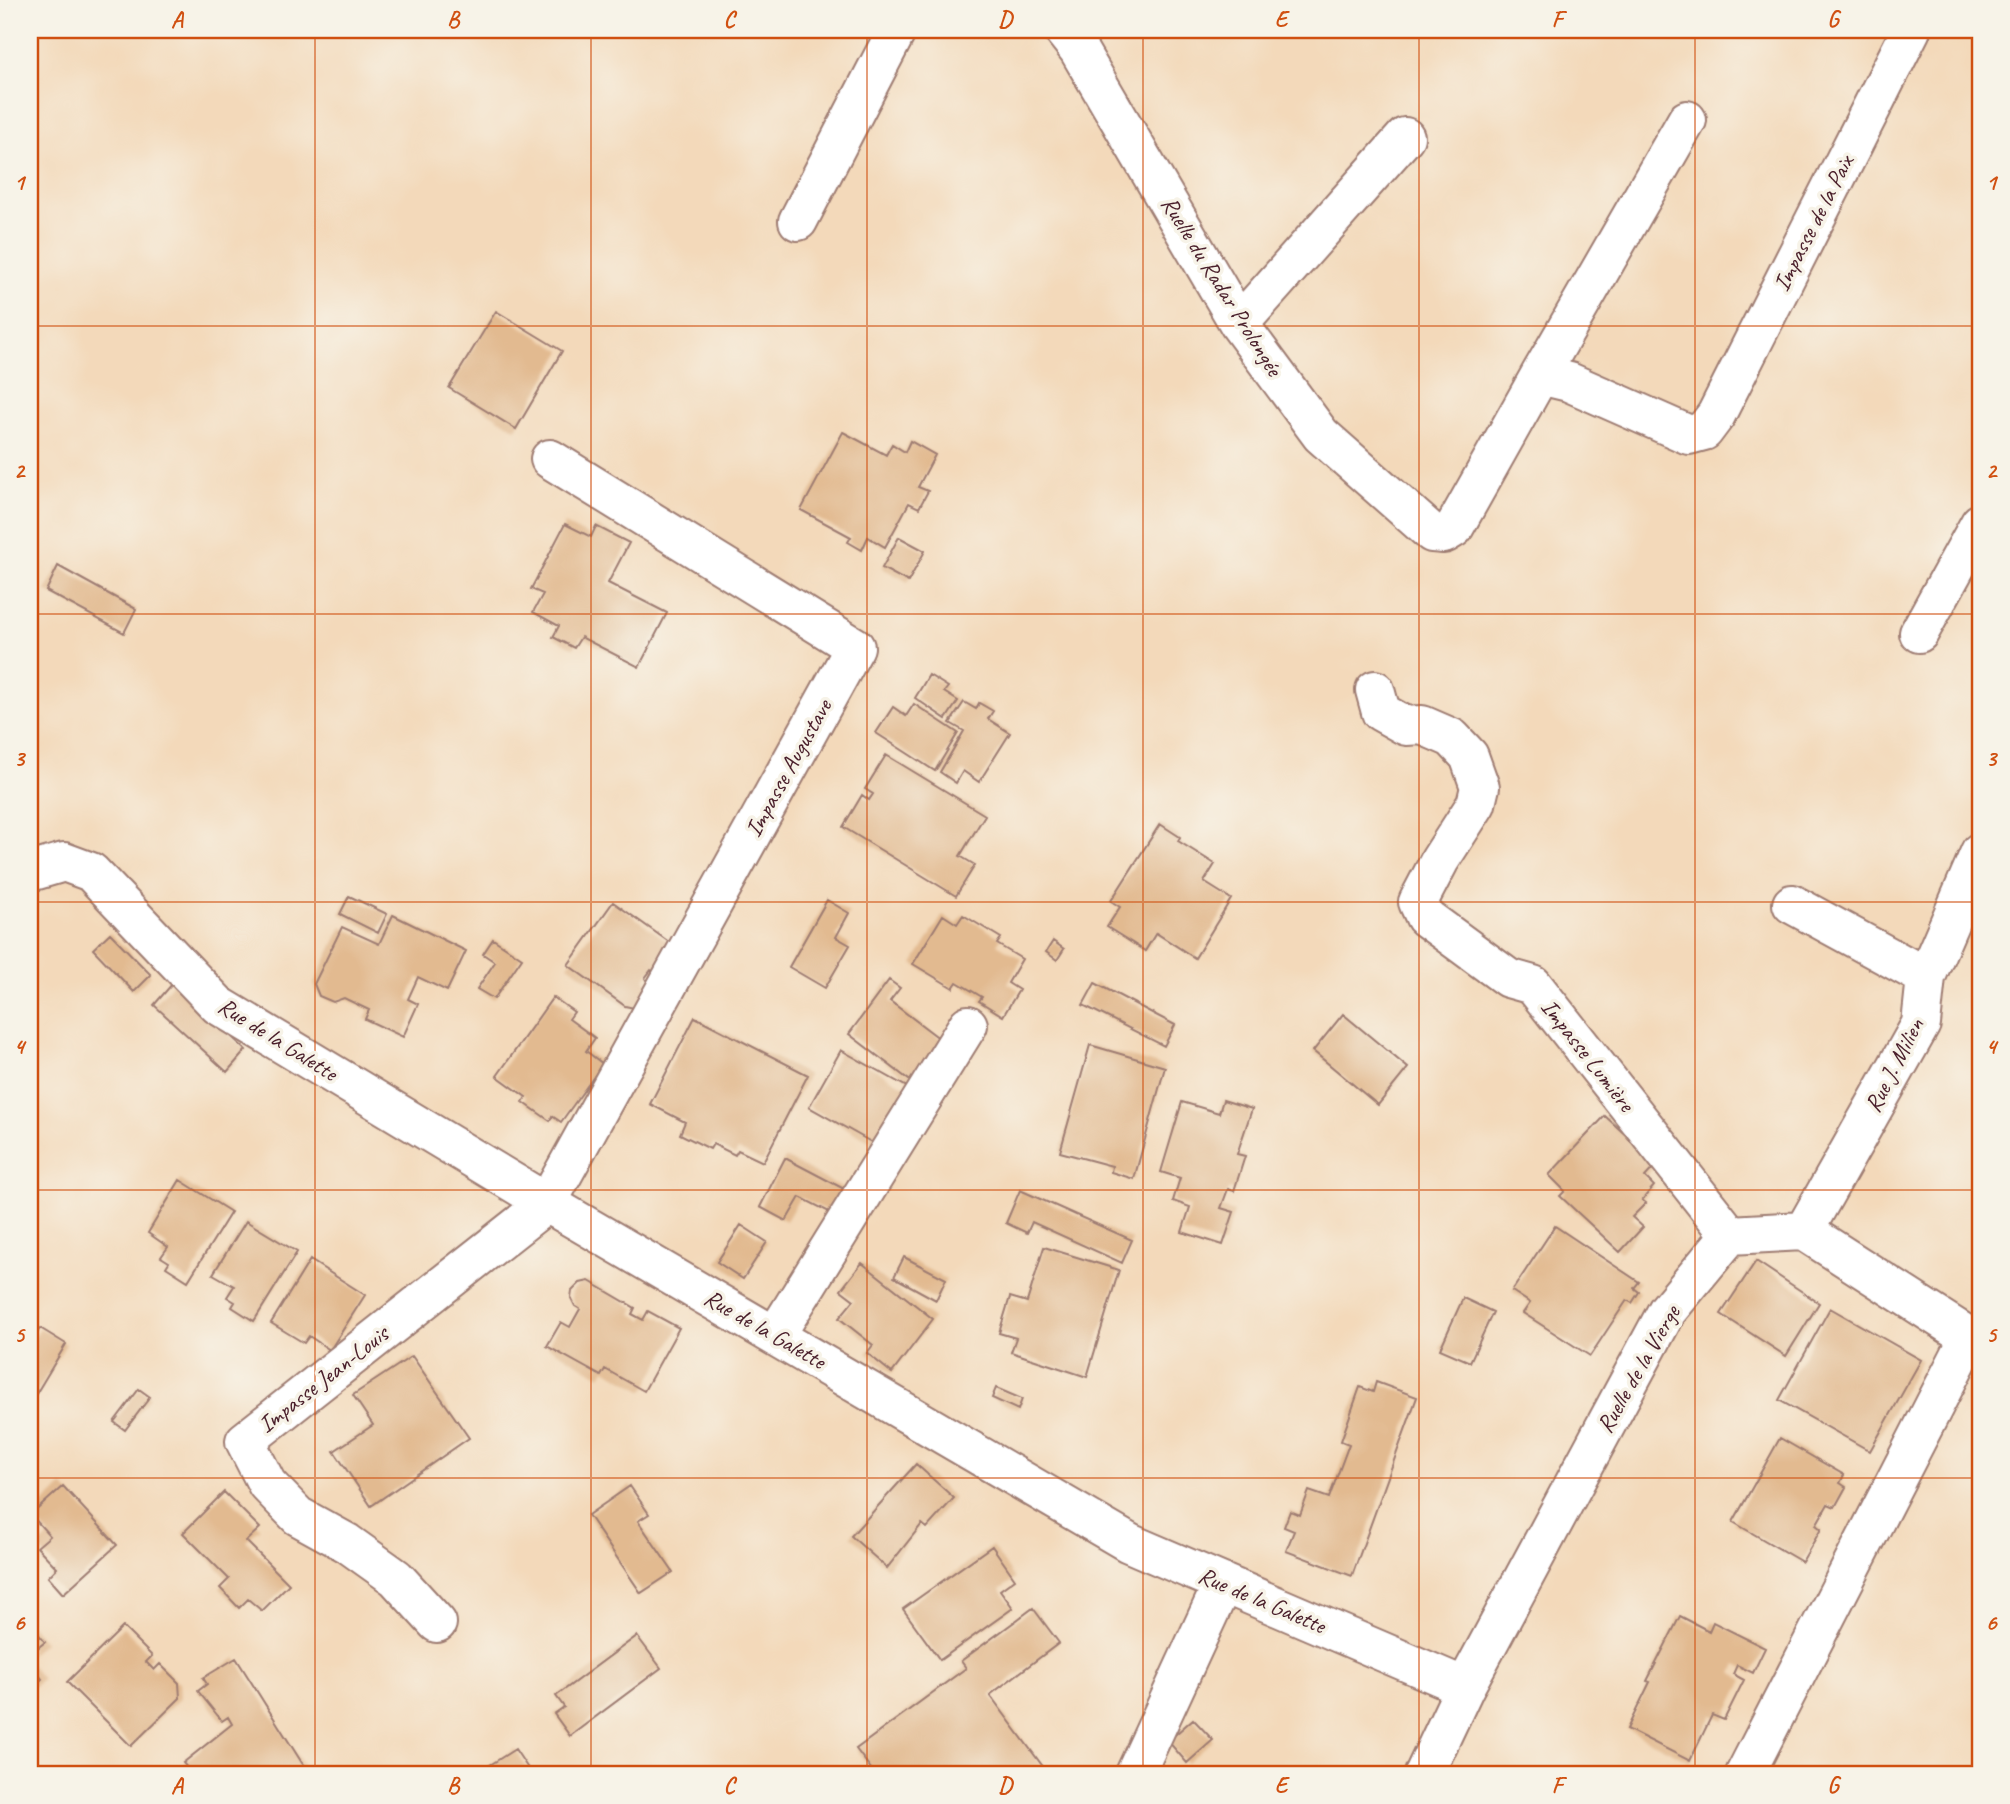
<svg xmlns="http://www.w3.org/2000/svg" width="2010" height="1804" viewBox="0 0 2010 1804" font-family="Caveat,sans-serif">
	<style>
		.building { fill: #e2ba90 }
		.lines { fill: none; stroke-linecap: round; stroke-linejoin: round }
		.minor-casing { stroke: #9e7c72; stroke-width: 42 }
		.minor { stroke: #fff; stroke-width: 38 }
		.grid { fill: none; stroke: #d05011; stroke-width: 2; stroke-opacity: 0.55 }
		.labels { text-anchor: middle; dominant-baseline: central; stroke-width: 7; stroke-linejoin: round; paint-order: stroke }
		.street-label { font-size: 24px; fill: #4a1f2b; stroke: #f7f3e8 }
		.neatline { fill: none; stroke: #d05011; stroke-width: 2.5 }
		.grid-label { font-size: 23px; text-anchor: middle; font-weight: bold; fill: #d05011 }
	</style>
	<rect width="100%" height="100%" fill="#f7f3e8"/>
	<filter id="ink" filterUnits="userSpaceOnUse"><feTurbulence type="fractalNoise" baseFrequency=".0143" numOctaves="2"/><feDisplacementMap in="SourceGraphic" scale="14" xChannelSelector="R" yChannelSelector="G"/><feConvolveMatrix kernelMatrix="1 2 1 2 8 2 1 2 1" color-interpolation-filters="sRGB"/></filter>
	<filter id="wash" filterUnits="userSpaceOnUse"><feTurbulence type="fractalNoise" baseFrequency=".00686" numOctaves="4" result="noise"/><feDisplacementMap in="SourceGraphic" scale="28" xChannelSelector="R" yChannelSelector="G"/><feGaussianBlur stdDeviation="1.57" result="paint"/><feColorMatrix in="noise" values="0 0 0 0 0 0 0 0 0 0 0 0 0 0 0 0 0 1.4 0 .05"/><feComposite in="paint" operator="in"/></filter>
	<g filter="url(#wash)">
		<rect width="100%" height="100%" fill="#f3d9ba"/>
		<g id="blocks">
			<path class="building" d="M 496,311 L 562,351 L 516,429 L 449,388 Z
				M 843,432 L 886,455 L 892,444 L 905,452 L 910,441 L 935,455 L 918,487 L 928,491 L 919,508 L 909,503 L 885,547 L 868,537 L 862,550 L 848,542 L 851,537 L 801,510 Z
				M 565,524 L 591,537 L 596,526 L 629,543 L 608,583 L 667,613 L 639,667 L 581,637 L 574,648 L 553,637 L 559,626 L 533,612 L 543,594 L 531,589 Z
				M 899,537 L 925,551 L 908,582 L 882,568 Z
				M 58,566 L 136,609 L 124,633 L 46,591 Z
				M 929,675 L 948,687 L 944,692 L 958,701 L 946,719 L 915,698 Z
				M 964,702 L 976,709 L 979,703 L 993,711 L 988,719 L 1010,733 L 979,782 L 963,771 L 956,783 L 940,772 L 964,731 L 950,723 Z
				M 914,704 L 958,733 L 935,771 L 876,733 L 893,707 L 906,716 Z
				M 886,755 L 985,815 L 960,856 L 975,865 L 956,896 L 843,827 L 862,795 L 869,800 L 873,794 L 865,789 Z
				M 1160,824 L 1180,837 L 1178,841 L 1215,864 L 1204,882 L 1231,899 L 1195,958 L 1156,933 L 1145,951 L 1107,927 L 1120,907 L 1111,901 Z
				M 349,896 L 387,914 L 378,933 L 340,914 Z
				M 827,900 L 849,913 L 836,937 L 850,945 L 825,988 L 789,967 Z
				M 613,902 L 676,947 L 657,974 L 651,970 L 645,978 L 650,987 L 634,1008 L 625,1006 L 568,965 Z
				M 30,909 L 35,928 L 30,929 Z
				M 393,915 L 466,951 L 447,991 L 418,977 L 408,999 L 418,1004 L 403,1037 L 365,1019 L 369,1010 L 344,998 L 333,1002 L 319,996 L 314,984 L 342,927 L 379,944 Z
				M 943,915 L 957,924 L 963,915 L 1001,938 L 997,944 L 1022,959 L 1008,983 L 1019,990 L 1003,1016 L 979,1001 L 982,997 L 957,982 L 953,988 L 913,964 Z
				M 110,933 L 151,975 L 134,992 L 93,949 Z
				M 493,939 L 522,958 L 494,999 L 477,989 L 495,962 L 483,954 Z
				M 1053,941 L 1064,949 L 1057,960 L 1046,952 Z
				M 889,980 L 900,988 L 890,1001 L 944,1042 L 913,1083 L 849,1034 Z
				M 173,983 L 246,1050 L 227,1072 L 154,1005 Z
				M 1095,983 L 1175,1025 L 1164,1046 L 1083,1005 Z
				M 553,997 L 574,1012 L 569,1019 L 595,1038 L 586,1051 L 603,1064 L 561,1122 L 552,1116 L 550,1121 L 523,1102 L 526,1097 L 497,1076 Z
				M 1343,1014 L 1408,1068 L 1378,1105 L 1313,1051 Z
				M 695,1017 L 808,1075 L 763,1162 L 738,1150 L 735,1155 L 713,1144 L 710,1149 L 680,1134 L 685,1122 L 650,1104 Z
				M 1090,1045 L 1165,1067 L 1134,1179 L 1111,1172 L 1112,1166 L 1060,1152 Z
				M 841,1050 L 912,1090 L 880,1147 L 809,1107 Z
				M 1223,1100 L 1252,1109 L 1237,1154 L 1245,1156 L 1234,1191 L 1228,1189 L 1221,1208 L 1234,1212 L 1223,1245 L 1182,1232 L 1190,1207 L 1173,1201 L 1180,1178 L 1161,1172 L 1182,1102 L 1219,1113 Z
				M 1605,1116 L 1657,1164 L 1645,1177 L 1654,1186 L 1642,1200 L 1646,1203 L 1632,1217 L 1643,1227 L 1620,1252 L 1560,1196 L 1565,1191 L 1549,1175 Z
				M 785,1158 L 846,1190 L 833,1214 L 800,1197 L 786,1221 L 760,1207 Z
				M 180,1180 L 231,1212 L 188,1281 L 166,1267 L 169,1262 L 161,1257 L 168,1247 L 148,1233 Z
				M 1020,1190 L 1132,1240 L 1122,1263 L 1032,1222 L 1027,1233 L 1006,1223 Z
				M 246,1221 L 297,1252 L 254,1321 L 232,1307 L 235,1302 L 227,1297 L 234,1286 L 213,1274 Z
				M 741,1225 L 767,1242 L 743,1279 L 717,1262 Z
				M 1555,1226 L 1639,1282 L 1634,1288 L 1639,1292 L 1632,1303 L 1627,1300 L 1590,1356 L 1523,1313 L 1530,1303 L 1512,1291 Z
				M 1044,1247 L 1119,1270 L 1087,1377 L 1011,1352 L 1016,1338 L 999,1333 L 1010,1297 L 1027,1302 Z
				M 904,1257 L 946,1279 L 936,1300 L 894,1277 Z
				M 310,1260 L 365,1295 L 330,1350 L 309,1336 L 304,1343 L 271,1323 Z
				M 1756,1261 L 1819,1303 L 1786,1356 L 1721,1314 Z
				M 862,1263 L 933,1319 L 892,1373 L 867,1353 L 873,1345 L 839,1318 L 854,1300 L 841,1290 Z
				M 589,1281 L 635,1308 L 632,1314 L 643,1320 L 648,1311 L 679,1328 L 644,1391 L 605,1369 L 601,1376 L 547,1346 L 561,1322 L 570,1327 L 580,1309 L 575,1306 L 571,1298 L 572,1291 L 580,1283 Z
				M 1463,1298 L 1493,1312 L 1470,1362 L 1440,1349 Z
				M 1830,1308 L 1921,1360 L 1870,1451 L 1779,1400 Z
				M 40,1328 L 66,1344 L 30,1404 L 30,1345 Z
				M 412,1356 L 469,1438 L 371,1506 L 334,1451 L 373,1425 L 353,1395 Z
				M 1376,1382 L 1417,1397 L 1352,1576 L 1286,1551 L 1294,1531 L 1284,1527 L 1290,1511 L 1300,1515 L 1309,1491 L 1329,1498 L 1349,1444 L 1341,1441 L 1360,1387 L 1373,1392 Z
				M 996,1388 L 1022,1399 L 1018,1410 L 992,1398 Z
				M 139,1389 L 150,1397 L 125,1430 L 114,1422 Z
				M 1780,1438 L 1844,1475 L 1840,1483 L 1846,1487 L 1835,1507 L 1828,1504 L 1816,1525 L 1821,1529 L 1802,1562 L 1733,1522 Z
				M 916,1464 L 954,1498 L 927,1528 L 922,1524 L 887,1568 L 851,1536 Z
				M 63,1486 L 117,1545 L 63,1594 L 48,1577 L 57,1568 L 37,1547 L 50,1536 L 31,1515 Z
				M 630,1486 L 649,1514 L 638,1521 L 673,1572 L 641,1593 L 588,1515 Z
				M 224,1492 L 260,1528 L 246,1541 L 289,1584 L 262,1611 L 248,1599 L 239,1608 L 220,1588 L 229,1579 L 183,1533 Z
				M 992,1546 L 1015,1579 L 1000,1590 L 1013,1608 L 940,1660 L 903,1609 Z
				M 1033,1608 L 1059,1643 L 990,1695 L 1047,1772 L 1044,1774 L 875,1774 L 856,1749 L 966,1668 L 961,1661 Z
				M 1680,1616 L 1709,1631 L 1713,1622 L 1765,1648 L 1753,1673 L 1737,1665 L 1733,1674 L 1744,1680 L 1724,1720 L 1712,1715 L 1690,1761 L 1627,1729 L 1650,1682 L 1647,1681 Z
				M 30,1624 L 45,1642 L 30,1654 Z
				M 123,1627 L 152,1656 L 146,1662 L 154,1670 L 160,1664 L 179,1683 L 180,1698 L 131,1746 L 67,1682 Z
				M 637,1636 L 661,1668 L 570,1736 L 554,1714 L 564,1707 L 556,1696 Z
				M 236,1658 L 309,1774 L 192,1774 L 183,1763 L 232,1724 L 228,1717 L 222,1721 L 198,1691 L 207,1684 L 203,1678 Z
				M 30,1664 L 42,1679 L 30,1690 Z
				M 1193,1719 L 1213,1740 L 1187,1763 L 1168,1741 Z
				M 515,1749 L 531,1773 L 529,1774 L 476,1774 Z"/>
		</g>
	</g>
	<g filter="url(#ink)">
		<use href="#blocks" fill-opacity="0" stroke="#9e7c72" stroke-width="2"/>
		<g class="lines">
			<g class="minor-casing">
				<path id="minor" d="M 1063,30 L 1078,49 L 1239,324 L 1321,435 L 1432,533 L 1444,534 L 1454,528 L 1540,375 L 1569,382 L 1689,435 L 1704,431 L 1716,415 L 1911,30
					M 798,221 L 897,30
					M 1239,324 L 1405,137
					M 1540,375 L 1687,120
					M 1919,633 L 1980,523
					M 1375,690 L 1381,712 L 1406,726 L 1422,725 L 1452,738 L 1469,756 L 1480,787 L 1476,804 L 1440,860 L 1418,902 L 1425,917 L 1508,978 L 1533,985 L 1730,1235
					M 30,872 L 64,862 L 91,872 L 218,1005 L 547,1203 L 1129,1543 L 1465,1687 L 1424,1774
					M 1792,904 L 1926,977
					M 1804,1231 L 1921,1024 L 1926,977 L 1980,852
					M 775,1336 L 968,1025
					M 437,1623 L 396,1578 L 347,1543 L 298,1516 L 267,1484 L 245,1441 L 547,1203 L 855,647 L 550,459
					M 1465,1687 L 1667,1311 L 1730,1235 L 1804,1231 L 1980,1344
					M 1135,1774 L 1223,1583
					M 1745,1774 L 1969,1338"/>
			</g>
			<use href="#minor" class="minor"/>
		</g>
	</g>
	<path class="grid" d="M 315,30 L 315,1774M 591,30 L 591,1774M 867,30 L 867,1774M 1143,30 L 1143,1774M 1419,30 L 1419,1774M 1695,30 L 1695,1774M 30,326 L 1980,326M 30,614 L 1980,614M 30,902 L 1980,902M 30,1190 L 1980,1190M 30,1478 L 1980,1478"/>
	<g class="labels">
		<g class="street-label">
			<text transform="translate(1813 223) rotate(-63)">Impasse de la Paix</text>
			<text transform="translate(1222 286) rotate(58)">Ruelle du Radar Prolongée</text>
			<text transform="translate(788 768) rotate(-61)">Impasse Augustave</text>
			<text transform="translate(278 1039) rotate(32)">Rue de la Galette</text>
			<text transform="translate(1588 1055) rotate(52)">Impasse Lumière</text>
			<text transform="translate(1894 1065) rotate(-63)">Rue J. Milien</text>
			<text transform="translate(765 1329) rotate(30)">Rue de la Galette</text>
			<text transform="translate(1638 1369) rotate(-60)">Ruelle de la Vierge</text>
			<text transform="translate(323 1379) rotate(-38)">Impasse Jean-Louis</text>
			<text transform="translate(1262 1600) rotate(23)">Rue de la Galette</text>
		</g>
	</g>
	<rect width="2010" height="1804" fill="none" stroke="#f7f3e8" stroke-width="77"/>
	<rect x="38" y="38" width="1934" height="1728" class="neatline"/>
	<g class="grid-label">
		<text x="177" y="27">A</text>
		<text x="453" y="27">B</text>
		<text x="729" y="27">C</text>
		<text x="1005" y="27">D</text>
		<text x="1281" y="27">E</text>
		<text x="1557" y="27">F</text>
		<text x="1833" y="27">G</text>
		<text x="19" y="190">1</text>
		<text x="1991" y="190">1</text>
		<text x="19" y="478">2</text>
		<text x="1991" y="478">2</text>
		<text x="19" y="766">3</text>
		<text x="1991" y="766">3</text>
		<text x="19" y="1054">4</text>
		<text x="1991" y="1054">4</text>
		<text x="19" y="1342">5</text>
		<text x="1991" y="1342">5</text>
		<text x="19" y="1630">6</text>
		<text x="1991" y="1630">6</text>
		<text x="177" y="1793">A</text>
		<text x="453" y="1793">B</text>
		<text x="729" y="1793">C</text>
		<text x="1005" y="1793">D</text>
		<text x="1281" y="1793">E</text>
		<text x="1557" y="1793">F</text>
		<text x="1833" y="1793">G</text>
	</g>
</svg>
